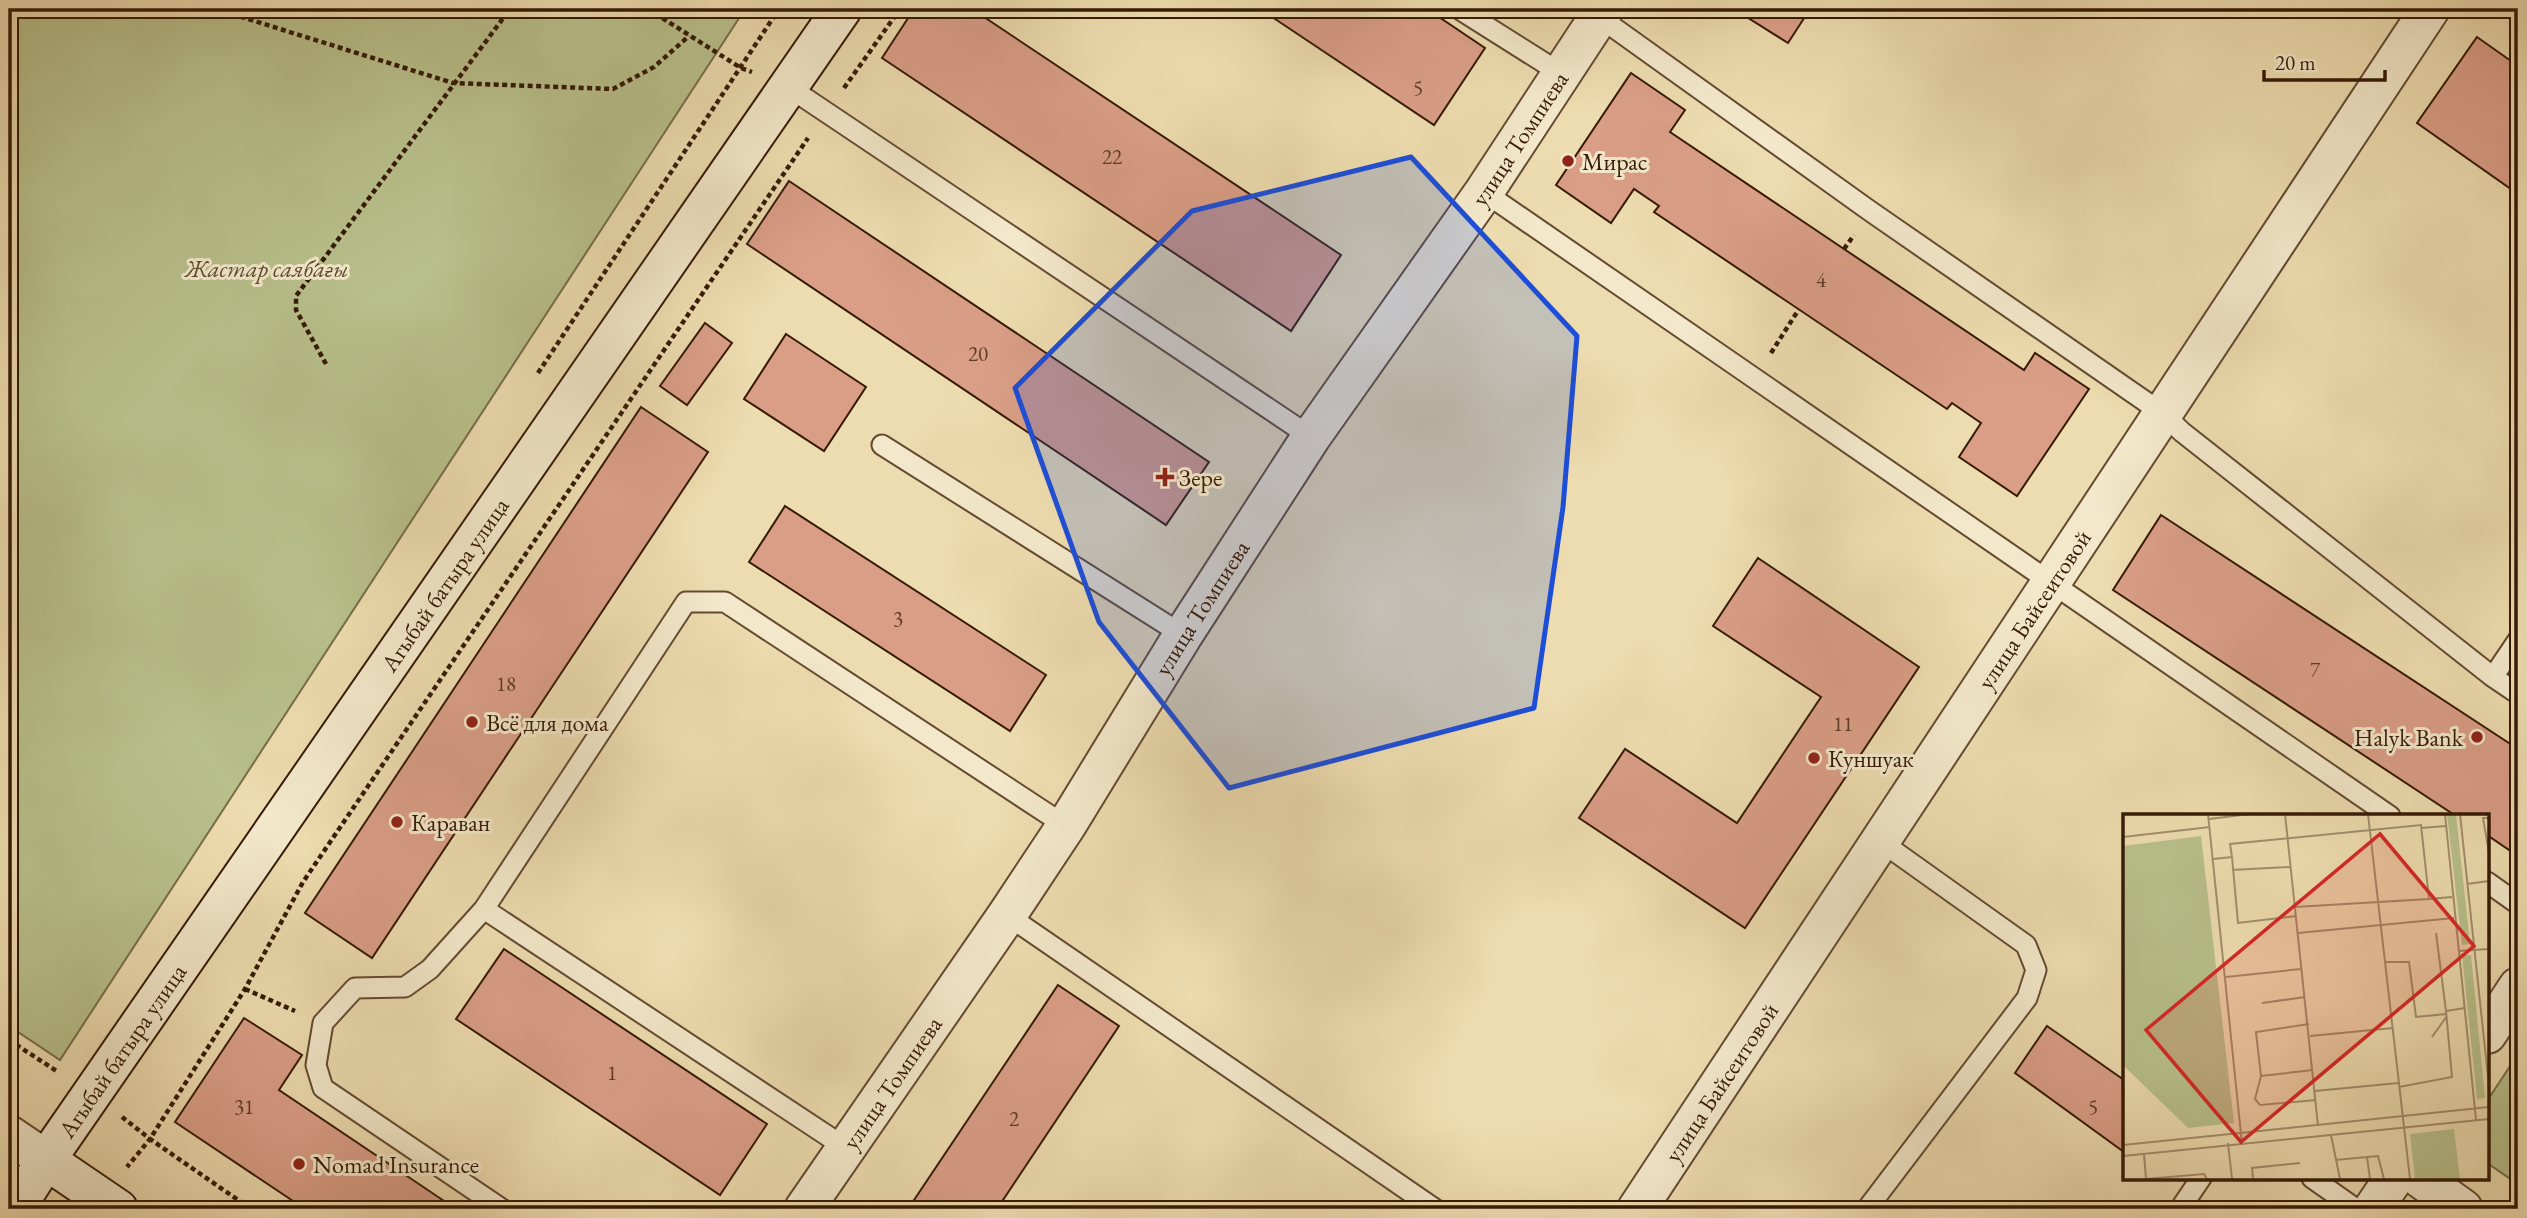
<svg xmlns="http://www.w3.org/2000/svg" width="2527" height="1218" viewBox="0 0 2527 1218" font-family="'EB Garamond',serif">
	<style>
		.green { fill: #b8c08b; stroke: #776d49; stroke-width: 2 }
		.building { fill: #da9e87; stroke: #361a07; stroke-width: 2 }
		.lines { fill: none; stroke-linecap: round; stroke-linejoin: round }
		.service-casing { stroke: #644a31; stroke-width: 23 }
		.minor-casing { stroke: #644a31; stroke-width: 42 }
		.tertiary-casing { stroke: #644a31; stroke-width: 42 }
		.secondary-casing { stroke: #361a07; stroke-width: 42 }
		.path { stroke: #361a07; stroke-width: 4.5; stroke-dasharray: 5 3.5; stroke-linecap: butt }
		.service { stroke: #f3e8cb; stroke-width: 19 }
		.minor { stroke: #f3e8cb; stroke-width: 38 }
		.tertiary { stroke: #f3e8cb; stroke-width: 38 }
		.secondary { stroke: #f3e8cb; stroke-width: 38 }
		.marked { fill: #1d4ed8; fill-opacity: 0.2; stroke: #1d4ed8; stroke-width: 5; stroke-linejoin: round }
		.poi-dot { fill: #8f2418; stroke: #f3e8cb; stroke-width: 2.5 }
		.labels { text-anchor: middle; dominant-baseline: central; stroke-width: 6; stroke-linejoin: round; paint-order: stroke }
		.number-label { font-size: 21px; fill: #5f3b27 }
		.street-label { font-size: 24px; fill: #361a07; stroke: #f3e8cb }
		.poi-label { font-size: 24px; fill: #361a07; stroke: #f3e8cb; text-anchor: start }
		.park-label { font-size: 24px; font-style: italic; fill: #5d4c2f; stroke: #f3e8cb }
		.inset-road { fill: none; stroke: #a48e6c; stroke-width: 2 }
		.view { fill: #d62828; fill-opacity: 0.15; stroke: #d62828; stroke-width: 3.5 }
		.inset-edge { fill: none; stroke: #361a07; stroke-width: 3.5 }
	</style>
	<rect width="100%" height="100%" fill="#eddcaf"/>
	<filter id="stains"><feTurbulence type="fractalNoise" baseFrequency=".00286" numOctaves="4"/><feColorMatrix values="0 0 0 0 .2 0 0 0 0 .09 0 0 0 0 .02 0 0 0 .5 -.17"/></filter>
	<radialGradient id="worn" r=".72"><stop offset=".6" stop-color="#630" stop-opacity="0"/><stop offset="1" stop-color="#630" stop-opacity=".3"/></radialGradient>
	<path class="green" d="M 9,9 L 745,9 L 60,1060 L 9,1026 Z
		M 2518,1054 L 2518,1177 L 2515,1182 L 2487,1163 L 2487,1101 Z"/>
	<path class="building" d="M 914,9 L 972,9 L 1341,255 L 1291,331 L 882,58 Z
		M 1260,9 L 1427,9 L 1485,48 L 1434,125 Z
		M 1734,9 L 1810,9 L 1788,43 Z
		M 2477,37 L 2518,66 L 2518,194 L 2417,123 Z
		M 1631,73 L 1685,110 L 1670,132 L 2024,370 L 2035,353 L 2089,389 L 2017,496 L 1959,457 L 1981,423 L 1952,403 L 1947,409 L 1654,212 L 1659,206 L 1634,189 L 1611,223 L 1556,185 Z
		M 789,181 L 1209,462 L 1166,525 L 747,244 Z
		M 705,323 L 732,343 L 687,405 L 660,386 Z
		M 786,334 L 866,387 L 824,451 L 744,399 Z
		M 641,407 L 708,452 L 372,958 L 305,913 Z
		M 785,506 L 1046,675 L 1010,731 L 749,562 Z
		M 2161,515 L 2518,749 L 2518,856 L 2487,835 L 2487,816 L 2456,816 L 2113,590 Z
		M 1758,558 L 1919,667 L 1745,928 L 1579,818 L 1625,749 L 1737,823 L 1821,697 L 1713,626 Z
		M 504,949 L 767,1124 L 720,1195 L 456,1019 Z
		M 1058,985 L 1119,1026 L 997,1209 L 908,1209 Z
		M 244,1018 L 302,1055 L 279,1090 L 456,1209 L 305,1209 L 175,1122 Z
		M 2047,1026 L 2124,1080 L 2124,1152 L 2015,1073 Z"/>
	<g class="lines">
		<g class="service-casing">
			<path id="service" d="M 1459,9 L 1562,74
				M 1599,17 L 1870,211 L 2162,413 L 2182,432 L 2493,677 L 2518,640
				M 790,88 L 1311,437
				M 1484,192 L 2390,816
				M 882,445 L 1183,635
				M 2493,677 L 2518,694
				M 2487,882 L 2518,904
				M 484,909 L 846,1148
				M 1007,915 L 1435,1209
				M 2312,1178 L 2356,1209
				M 502,1209 L 323,1088 L 316,1065 L 323,1023 L 355,988 L 405,987 L 430,969 L 484,909 L 686,602 L 725,602 L 1066,826
				M 1867,1209 L 2027,998 L 2036,970 L 2026,945 L 1880,841
				M 2180,1209 L 2201,1178"/>
		</g>
		<g class="minor-casing">
			<g id="minor">
				<path id="s1" d="M 804,1209 L 1007,915 L 1066,826 L 1183,635 L 1311,437 L 1484,192 L 1604,9"/>
				<path id="s2" d="M 1637,1209 L 2430,9"/>
			</g>
		</g>
		<g class="tertiary-casing">
			<path id="tertiary" d="M 2487,1034 L 2518,987
				M 9,1135 L 46,1160
				M 2420,1178 L 2463,1209
				M 2373,1209 L 2394,1178"/>
		</g>
		<g class="secondary-casing">
			<g id="secondary">
				<path d="M 46,1160 L 118,1209"/>
				<path id="s3" d="M 15,1209 L 46,1160 L 842,9"/>
			</g>
		</g>
		<path class="path" d="M 216,9 L 453,83 L 613,89 L 654,67 L 689,36
			M 648,9 L 741,68 L 752,72
			M 9,17 L 39,9
			M 844,88 L 900,9
			M 1844,249 L 1854,235
			M 1771,353 L 1799,309
			M 326,364 L 296,310 L 296,296 L 510,9
			M 538,373 L 779,9
			M 245,989 L 295,1011
			M 9,1040 L 58,1072
			M 122,1117 L 150,1139 L 127,1167
			M 251,1209 L 150,1139 L 245,989 L 303,882 L 808,138"/>
		<use href="#service" class="service"/>
		<use href="#minor" class="minor"/>
		<use href="#tertiary" class="tertiary"/>
		<use href="#secondary" class="secondary"/>
	</g>
	<path class="marked" d="M 1411,157 L 1577,336 L 1563,507 L 1534,708 L 1229,788 L 1099,622 L 1015,388 L 1192,211 Z"/>
	<g class="poi-dot">
		<circle cx="1568" cy="161" r="7"/>
		<path d="M1161.5 466.5h7v7h7v7h-7v7h-7v-7h-7v-7h7z"/>
		<circle cx="472" cy="722" r="7"/>
		<circle cx="2477" cy="737" r="7"/>
		<circle cx="1814" cy="758" r="7"/>
		<circle cx="397" cy="822" r="7"/>
		<circle cx="299" cy="1164" r="7"/>
	</g>
	<g class="labels">
		<g class="number-label">
			<text x="1418" y="87">5</text>
			<text x="1112" y="156">22</text>
			<text x="1821" y="279">4</text>
			<text x="978" y="353">20</text>
			<text x="898" y="618">3</text>
			<text x="2315" y="669">7</text>
			<text x="506" y="683">18</text>
			<text x="1843" y="723">11</text>
			<text x="612" y="1072">1</text>
			<text x="244" y="1106">31</text>
			<text x="2093" y="1106">5</text>
			<text x="1014" y="1118">2</text>
		</g>
		<g class="street-label">
			<text stroke="none"><textPath href="#s1" startOffset="1288">улица Томпиева</textPath></text>
			<text stroke="none"><textPath href="#s3" startOffset="758">Агыбай батыра улица</textPath></text>
			<text stroke="none"><textPath href="#s1" startOffset="721">улица Томпиева</textPath></text>
			<text stroke="none"><textPath href="#s2" startOffset="719">улица Байсеитовой</textPath></text>
			<text stroke="none"><textPath href="#s3" startOffset="191">Агыбай батыра улица</textPath></text>
			<text stroke="none"><textPath href="#s2" startOffset="152">улица Байсеитовой</textPath></text>
			<text stroke="none"><textPath href="#s1" startOffset="154">улица Томпиева</textPath></text>
		</g>
		<g class="poi-label">
			<text x="1582" y="161">Мирас</text>
			<text x="1179" y="477">Зере</text>
			<text x="486" y="722">Всё для дома</text>
			<text x="2463" y="737" text-anchor="end">Halyk Bank</text>
			<text x="1828" y="758">Куншуак</text>
			<text x="411" y="822">Караван</text>
			<text x="313" y="1164">Nomad Insurance</text>
		</g>
		<g class="park-label">
			<text x="267" y="268">Жастар саябағы</text>
		</g>
	</g>
	<g transform="translate(2123 814)">
		<rect width="366" height="366" fill="#eddcaf"/>
		<path d="M 324,0 L 333,0 L 347,130 L 339,131 ZM 78,22 L 111,309 L 65,314 L 0,251 L 0,32 ZM 339,141 L 348,141 L 362,284 L 354,285 ZM 331,315 L 337,365 L 292,365 L 287,320 Z" fill="#b8c08b"/>
		<path class="inset-road" d="M 85,0 L 119,330 L 366,305M 162,0 L 195,312M 245,0 L 287,365M 322,0 L 353,306M 337,0 L 366,272M 366,4 L 360,4 L 366,39M 86,5 L 127,0M 298,14 L 323,12M 0,23 L 87,13M 109,43 L 115,109 L 173,102M 90,45 L 109,43 L 107,30 L 298,11 L 306,85 L 172,93M 109,56 L 167,53M 344,70 L 366,67M 306,85 L 329,83M 175,119 L 331,104M 313,119 L 323,197M 335,137 L 366,135M 262,148 L 286,148 L 293,203 L 323,200M 103,163 L 178,155M 139,189 L 182,183M 186,210 L 133,218 L 138,262 L 132,285 L 137,291 L 193,286M 187,222 L 270,214M 309,223 L 324,202M 138,262 L 190,256M 276,273 L 329,263 L 323,197 L 342,194M 192,277 L 275,269M 117,319 L 366,293M 208,321 L 217,365M 105,329 L 109,365M 0,331 L 117,319M 21,340 L 23,365 L 81,360 L 84,365M 0,342 L 119,330M 244,343 L 247,365M 212,346 L 255,342 L 261,365M 130,365 L 129,354 L 177,349"/>
		<path class="view" d="M 257,20 L 351,132 L 118,328 L 23,216 Z"/>
		<rect width="366" height="366" class="inset-edge"/>
	</g>
	<rect width="2527" height="1218" fill="none" stroke="#eddcaf" stroke-width="35"/>
	<rect x="10" y="10" width="2506" height="1197" fill="none" stroke="#361a07" stroke-width="3.5"/>
	<rect x="18" y="18" width="2492" height="1183" fill="none" stroke="#361a07" stroke-width="2"/>
	<path d="M2264 70v10h121v-10" fill="none" stroke="#361a07" stroke-width="3.5"/>
	<text x="2275" y="70" font-size="21" fill="#361a07" stroke="#f3e8cb" stroke-width="5" paint-order="stroke">20 m</text>
	<rect width="100%" height="100%" filter="url(#stains)"/>
	<rect width="100%" height="100%" fill="url(#worn)"/>
</svg>
